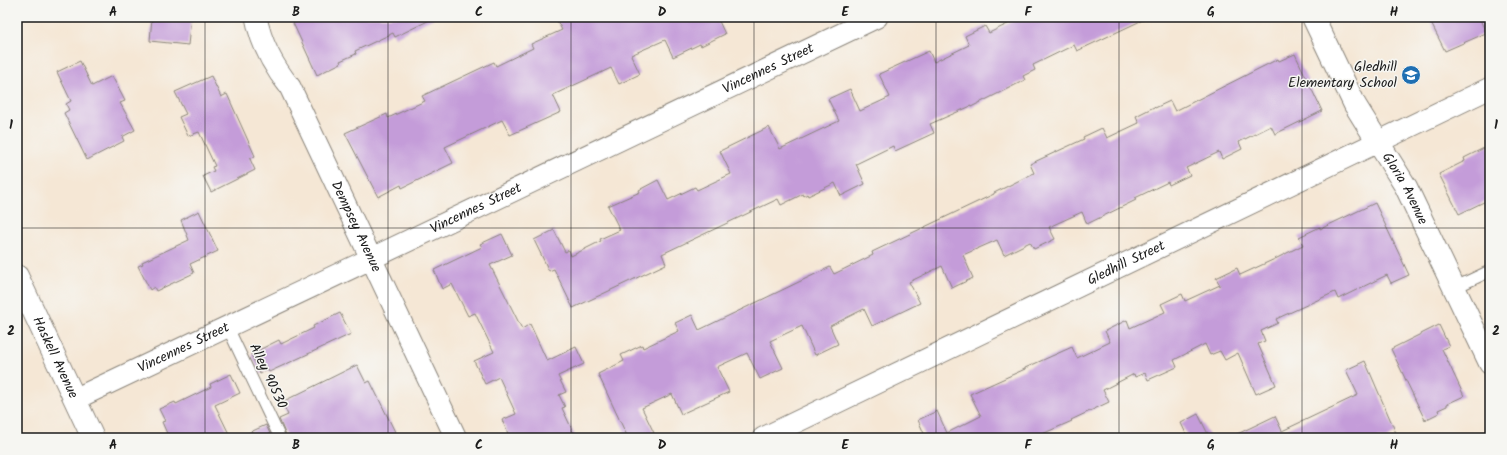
<svg xmlns="http://www.w3.org/2000/svg" width="1507" height="455" viewBox="0 0 1507 455" font-family="Kalam,sans-serif">
	<style>
		.building { fill: #c49cd9 }
		.lines { fill: none; stroke-linecap: round; stroke-linejoin: round }
		.service-casing { stroke: #888278; stroke-width: 13 }
		.minor-casing { stroke: #888278; stroke-width: 23 }
		.tertiary-casing { stroke: #888278; stroke-width: 24 }
		.secondary-casing { stroke: #888278; stroke-width: 24 }
		.service { stroke: #fff; stroke-width: 11 }
		.minor { stroke: #fff; stroke-width: 21 }
		.tertiary { stroke: #fff; stroke-width: 22 }
		.secondary { stroke: #fff; stroke-width: 22 }
		.grid { fill: none; stroke: #1c1c1c; stroke-width: 1; stroke-opacity: 0.55 }
		.labels { text-anchor: middle; dominant-baseline: central; stroke-width: 3; stroke-linejoin: round; paint-order: stroke }
		.poi-label { font-size: 14px; fill: #1c1c1c; stroke: #f6f6f2; text-anchor: end }
		.street-label { font-size: 14px; fill: #1c1c1c; stroke: #f6f6f2 }
		.neatline { fill: none; stroke: #1c1c1c; stroke-width: 1.5 }
		.grid-label { font-size: 13px; text-anchor: middle; font-weight: bold; fill: #1c1c1c }
	</style>
	<rect width="100%" height="100%" fill="#f6f6f2"/>
	<filter id="ink" filterUnits="userSpaceOnUse"><feTurbulence type="fractalNoise" baseFrequency=".025" numOctaves="2"/><feDisplacementMap in="SourceGraphic" scale="8" xChannelSelector="R" yChannelSelector="G"/><feConvolveMatrix kernelMatrix="1 2 1 2 8 2 1 2 1" color-interpolation-filters="sRGB"/></filter>
	<filter id="wash" filterUnits="userSpaceOnUse"><feTurbulence type="fractalNoise" baseFrequency=".012" numOctaves="4" result="noise"/><feDisplacementMap in="SourceGraphic" scale="16" xChannelSelector="R" yChannelSelector="G"/><feGaussianBlur stdDeviation="0.9" result="paint"/><feColorMatrix in="noise" values="0 0 0 0 0 0 0 0 0 0 0 0 0 0 0 0 0 1.4 0 .05"/><feComposite in="paint" operator="in"/></filter>
	<g filter="url(#wash)">
		<rect width="100%" height="100%" fill="#f5e7d5"/>
		<g id="blocks">
			<path class="building" d="M 152,17 L 191,17 L 188,45 L 150,41 Z
				M 306,17 L 436,17 L 395,37 L 393,33 L 355,51 L 356,54 L 340,61 L 341,63 L 317,75 L 293,23 Z
				M 555,17 L 717,17 L 725,34 L 701,46 L 700,44 L 673,57 L 665,40 L 631,55 L 640,74 L 619,84 L 611,68 L 553,95 L 561,112 L 510,135 L 502,120 L 445,147 L 453,163 L 402,188 L 401,185 L 378,197 L 345,133 L 387,114 L 388,118 L 425,101 L 422,96 L 494,62 L 496,66 L 533,48 L 531,44 L 562,30 Z
				M 1022,17 L 1149,17 L 1077,51 L 1074,45 L 1033,65 L 1035,70 L 1023,76 L 1025,80 L 971,107 L 971,106 L 930,124 L 934,133 L 895,151 L 893,146 L 856,164 L 865,184 L 841,196 L 835,183 L 808,196 L 807,194 L 804,196 L 803,194 L 781,205 L 778,199 L 662,254 L 666,264 L 573,308 L 554,269 L 549,271 L 534,240 L 554,230 L 565,252 L 569,250 L 571,256 L 601,241 L 600,239 L 620,230 L 608,206 L 640,192 L 639,190 L 658,180 L 668,200 L 695,187 L 697,190 L 731,174 L 720,151 L 769,127 L 780,149 L 839,121 L 828,99 L 850,89 L 860,111 L 890,97 L 879,74 L 929,51 L 934,62 L 969,45 L 965,36 L 985,26 L 989,33 Z
				M 1428,17 L 1479,17 L 1486,33 L 1445,51 Z
				M 1295,54 L 1322,111 L 1275,134 L 1271,126 L 1239,142 L 1242,149 L 1222,159 L 1219,152 L 1186,168 L 1190,175 L 1169,185 L 1168,182 L 1135,198 L 1136,200 L 1087,224 L 1082,212 L 1049,227 L 1055,239 L 1034,249 L 1030,242 L 1004,255 L 997,240 L 963,255 L 973,278 L 952,288 L 942,266 L 909,282 L 920,303 L 872,326 L 864,309 L 830,326 L 838,344 L 815,355 L 802,326 L 770,341 L 783,368 L 760,379 L 747,353 L 717,367 L 729,392 L 681,414 L 672,394 L 642,408 L 654,433 L 643,438 L 628,438 L 598,374 L 624,361 L 621,355 L 642,345 L 643,348 L 679,331 L 675,323 L 692,315 L 699,330 L 830,267 L 834,274 L 873,255 L 872,252 L 994,194 L 994,193 L 1034,173 L 1030,164 L 1084,139 L 1083,137 L 1102,128 L 1107,138 L 1139,123 L 1136,116 L 1154,107 L 1155,108 L 1170,101 L 1175,111 L 1278,59 L 1279,61 Z
				M 80,61 L 92,86 L 112,76 L 125,101 L 120,103 L 135,130 L 122,137 L 124,141 L 87,160 L 64,113 L 69,110 L 66,104 L 71,101 L 57,72 Z
				M 211,76 L 221,97 L 227,94 L 255,156 L 250,159 L 255,170 L 211,192 L 203,176 L 214,171 L 212,167 L 215,166 L 199,132 L 188,136 L 179,117 L 186,114 L 175,92 Z
				M 1490,145 L 1490,199 L 1459,214 L 1439,174 L 1465,161 L 1464,158 Z
				M 1375,203 L 1409,275 L 1391,283 L 1387,275 L 1338,299 L 1335,292 L 1276,319 L 1278,323 L 1261,331 L 1265,341 L 1258,344 L 1276,385 L 1256,394 L 1238,353 L 1225,360 L 1220,351 L 1210,355 L 1205,344 L 1174,360 L 1177,367 L 1148,380 L 1145,373 L 1135,377 L 1134,374 L 1103,390 L 1109,402 L 1071,420 L 1072,421 L 1033,438 L 926,438 L 918,420 L 937,411 L 947,433 L 981,416 L 970,394 L 1025,369 L 1025,368 L 1072,347 L 1077,358 L 1110,342 L 1105,331 L 1127,320 L 1130,328 L 1165,312 L 1161,304 L 1182,294 L 1185,301 L 1220,285 L 1216,278 L 1237,268 L 1240,275 L 1277,258 L 1303,245 L 1299,237 L 1320,227 L 1320,229 Z
				M 199,211 L 218,251 L 190,264 L 194,273 L 156,291 L 154,287 L 150,290 L 138,266 L 143,264 L 142,262 L 189,240 L 181,220 Z
				M 502,234 L 512,255 L 490,265 L 522,329 L 530,324 L 547,361 L 576,347 L 584,364 L 558,376 L 566,392 L 559,395 L 565,407 L 562,408 L 576,438 L 510,438 L 502,420 L 516,414 L 499,377 L 485,384 L 474,361 L 494,352 L 475,313 L 468,316 L 452,284 L 442,289 L 434,270 L 482,247 L 480,244 Z
				M 340,313 L 351,334 L 269,372 L 268,370 L 260,374 L 251,354 L 279,340 L 281,344 L 314,328 L 313,326 Z
				M 1439,325 L 1449,346 L 1442,349 L 1464,396 L 1447,404 L 1447,406 L 1438,410 L 1439,413 L 1425,420 L 1391,349 Z
				M 1365,361 L 1396,433 L 1386,438 L 1229,438 L 1275,416 L 1282,431 L 1358,395 L 1346,370 Z
				M 357,365 L 366,383 L 370,381 L 398,438 L 287,438 L 279,419 L 288,415 L 282,402 Z
				M 231,374 L 240,393 L 215,405 L 231,438 L 169,438 L 162,422 L 165,421 L 159,409 L 175,402 L 176,404 L 211,387 L 210,384 Z
				M 1198,414 L 1210,438 L 1188,438 L 1181,423 Z
				M 266,425 L 272,438 L 237,438 Z"/>
		</g>
	</g>
	<g filter="url(#ink)">
		<use href="#blocks" fill-opacity="0" stroke="#888278" stroke-width="1"/>
		<g class="lines">
			<g class="service-casing">
				<path id="service" d="M 1454,288 L 1490,271
					M 228,328 L 280,438"/>
			</g>
			<g class="minor-casing">
				<g id="minor">
					<path id="s1" d="M 256,17 C 261,44 273,66 290,87 L 456,438"/>
					<path id="s2" d="M 75,399 C 343,273 609,144 877,17"/>
					<path id="s3" d="M 763,438 L 1490,88"/>
				</g>
			</g>
			<g class="tertiary-casing">
				<g id="tertiary">
					<path id="s4" d="M 1313,17 L 1355,105 L 1406,187 L 1490,363"/>
				</g>
			</g>
			<g class="secondary-casing">
				<g id="secondary">
					<path id="s5" d="M 17,276 L 93,438"/>
				</g>
			</g>
			<use href="#service" class="service"/>
			<use href="#minor" class="minor"/>
			<use href="#tertiary" class="tertiary"/>
			<use href="#secondary" class="secondary"/>
		</g>
	</g>
	<path class="grid" d="M 205,17 L 205,438M 388,17 L 388,438M 571,17 L 571,438M 754,17 L 754,438M 936,17 L 936,438M 1119,17 L 1119,438M 1302,17 L 1302,438M 17,228 L 1490,228"/>
	<defs>
		<g id="school-disc" transform="scale(1)"><circle r="9.5" fill="#1f6fb2" stroke="#f6f6f2"/><path d="M0-5L7-2L0 1L-7-2ZM-4 1L0 2.5L4 1V4Q0 6-4 4Z" fill="#fff"/></g>
	</defs>
	<g fill-rule="evenodd">
		<use href="#school-disc" x="1411" y="75"/>
	</g>
	<g class="labels">
		<g class="poi-label">
			<text x="1397" y="67">Gledhill<tspan x="1397" dy="16">Elementary School</tspan></text>
		</g>
		<g class="street-label">
			<text stroke="none"><textPath href="#s2" startOffset="768">Vincennes Street</textPath></text>
			<text stroke="none"><textPath href="#s4" startOffset="195">Gloria Avenue</textPath></text>
			<text stroke="none"><textPath href="#s2" startOffset="444">Vincennes Street</textPath></text>
			<text stroke="none"><textPath href="#s1" startOffset="233">Dempsey Avenue</textPath></text>
			<text stroke="none"><textPath href="#s3" startOffset="403">Gledhill Street</textPath></text>
			<text stroke="none"><textPath href="#s2" startOffset="120">Vincennes Street</textPath></text>
			<text stroke="none"><textPath href="#s5" startOffset="90">Haskell Avenue</textPath></text>
			<text transform="translate(268 376) rotate(65)">Alley 90530</text>
		</g>
	</g>
	<rect width="1507" height="455" fill="none" stroke="#f6f6f2" stroke-width="44"/>
	<rect x="22" y="22" width="1463" height="411" class="neatline"/>
	<g class="grid-label">
		<text x="113" y="16">A</text>
		<text x="296" y="16">B</text>
		<text x="479" y="16">C</text>
		<text x="662" y="16">D</text>
		<text x="845" y="16">E</text>
		<text x="1028" y="16">F</text>
		<text x="1211" y="16">G</text>
		<text x="1394" y="16">H</text>
		<text x="11" y="129">1</text>
		<text x="1496" y="129">1</text>
		<text x="11" y="335">2</text>
		<text x="1496" y="335">2</text>
		<text x="113" y="449">A</text>
		<text x="296" y="449">B</text>
		<text x="479" y="449">C</text>
		<text x="662" y="449">D</text>
		<text x="845" y="449">E</text>
		<text x="1028" y="449">F</text>
		<text x="1211" y="449">G</text>
		<text x="1394" y="449">H</text>
	</g>
</svg>
